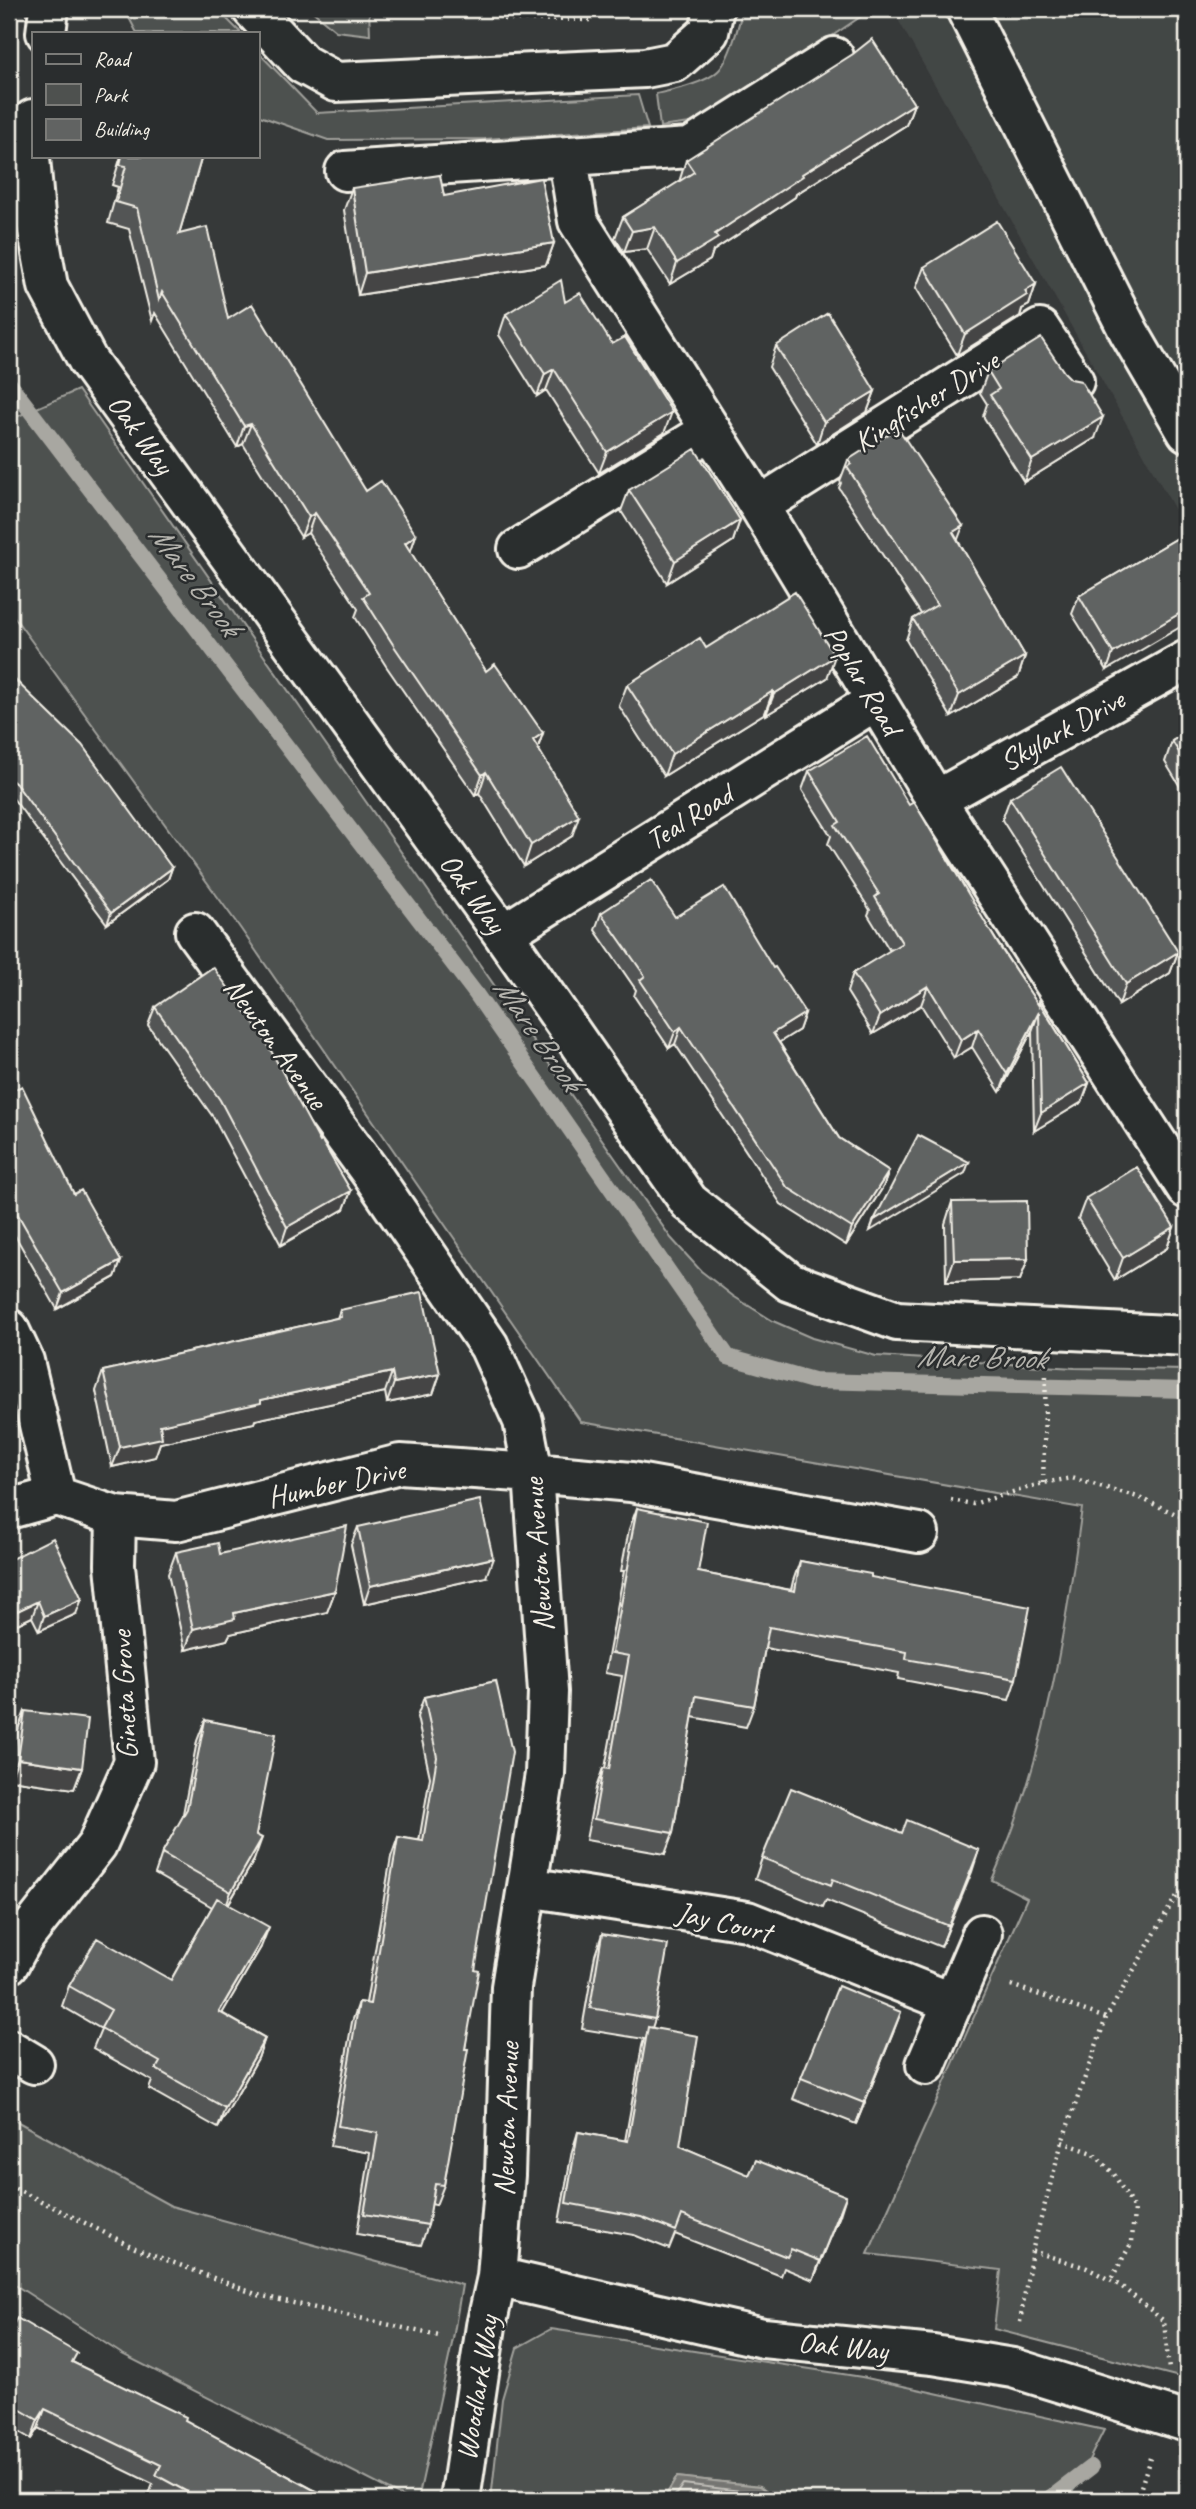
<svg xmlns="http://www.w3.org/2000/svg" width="1196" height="2509" viewBox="0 0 1196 2509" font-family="Caveat,sans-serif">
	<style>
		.built { fill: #434645 }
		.green { fill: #4e514f; stroke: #a1a19c; stroke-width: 2 }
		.water { fill: #757572; stroke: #a8a7a1; stroke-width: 2 }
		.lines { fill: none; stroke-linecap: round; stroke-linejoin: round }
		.shore { stroke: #c1bfb9; stroke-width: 2 }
		.stream { stroke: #a8a7a1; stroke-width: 16 }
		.minor-casing { stroke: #f4f1e8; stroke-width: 44 }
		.path { stroke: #f4f1e8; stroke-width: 4.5; stroke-dasharray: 2 5; stroke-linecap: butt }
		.minor { stroke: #2a2d2e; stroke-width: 38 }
		.wall { fill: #535554; stroke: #f4f1e8; stroke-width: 2 }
		.shaded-wall { fill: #444545; stroke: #f4f1e8; stroke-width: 2 }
		.building { fill: #616362; stroke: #f4f1e8; stroke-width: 2 }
		.labels { text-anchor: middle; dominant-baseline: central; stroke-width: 5; stroke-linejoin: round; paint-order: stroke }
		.street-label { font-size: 30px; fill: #f4f1e8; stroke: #2a2d2e }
		.water-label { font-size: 32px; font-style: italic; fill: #b4b3ad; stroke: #2a2d2e }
	</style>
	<rect width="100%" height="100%" fill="#363939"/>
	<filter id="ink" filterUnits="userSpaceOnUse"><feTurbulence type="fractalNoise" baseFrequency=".0143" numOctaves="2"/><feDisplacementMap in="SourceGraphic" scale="14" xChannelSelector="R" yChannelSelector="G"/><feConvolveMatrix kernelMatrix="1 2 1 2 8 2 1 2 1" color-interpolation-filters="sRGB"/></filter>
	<g filter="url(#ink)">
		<path class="built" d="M 892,9 L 1187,9 L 1187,531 Z"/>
		<path class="green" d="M 129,9 L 217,9 L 241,33 L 137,33 L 127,14 Z
			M 310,9 L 369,9 L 370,35 L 336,31 Z
			M 742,9 L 872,9 L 706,121 L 660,127 L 656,94 C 673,90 706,83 718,71 C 729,61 740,23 742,9 Z
			M 257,51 L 317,113 L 638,95 L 648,128 L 485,139 L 328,140 L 257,115 Z
			M 78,390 L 671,1238 L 701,1271 L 733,1296 L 773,1321 L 812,1338 L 876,1356 L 1075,1368 L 1187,1370 L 1187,2379 L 994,2329 L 1001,2270 L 868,2254 L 1027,1898 L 992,1880 C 1001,1858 1012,1835 1019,1811 C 1052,1714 1068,1610 1082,1508 L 581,1422 L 236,922 L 9,610 L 9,420 Z
			M 9,2117 L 171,2206 L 462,2285 L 453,2339 L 418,2500 L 409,2500 L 122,2354 L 9,2281 Z
			M 551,2329 L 862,2377 L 1104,2430 L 1069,2500 L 779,2500 L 760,2486 L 677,2477 L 663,2500 L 491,2500 L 502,2399 L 517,2348 Z"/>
		<path class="water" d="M 677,2477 L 760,2486 L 779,2500 L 663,2500 Z"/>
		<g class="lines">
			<path class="shore" d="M 672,2500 L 683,2484 L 757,2493 L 767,2500"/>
			<path class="stream" d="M 9,383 L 476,994 L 728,1357 L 813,1381 L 1187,1390
				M 1048,2500 L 1091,2467"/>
			<g class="minor-casing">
				<path id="minor" d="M 252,9 L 303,64 L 336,82 L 645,68 L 675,62 L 709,32 L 714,9
					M 966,9 L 1129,332 L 1187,432
					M 46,33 L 49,9
					M 33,119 L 29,146 L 35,215 L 48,286 L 88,361 L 503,934 L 689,1202 L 790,1282 L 897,1321 L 1187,1336
					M 568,158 L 578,221 L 759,506 L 936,800 L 1187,1189
					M 345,171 L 690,148 L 834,57
					M 759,506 L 1040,329 L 1074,381
					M 518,549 L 711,430
					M 936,800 L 1187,660
					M 195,932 L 371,1173 L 489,1346 L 523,1421 L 533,1473 L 548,1692 L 545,1774 L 511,1987 L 505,2175 L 497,2277 L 486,2326 L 460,2500
					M 503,934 L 875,701
					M 9,1329 L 24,1361 L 56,1496
					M 9,1509 L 56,1496 L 116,1516 L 176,1521 L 400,1464 L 533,1473 L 631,1482 L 919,1533
					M 527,1887 L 747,1921 L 953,2003
					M 9,1964 L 23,1939 L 97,1845 L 134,1762 L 115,1565 L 116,1516
					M 9,2049 L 34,2064
					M 926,2065 L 982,1934
					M 497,2277 L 763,2338 L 933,2355 L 1013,2368 L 1187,2422"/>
			</g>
			<path class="path" d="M 504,19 L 592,20
				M 1043,1483 L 1046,1374
				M 951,1500 L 973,1504 L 1043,1483 L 1072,1478 L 1138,1497 L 1187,1519
				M 1011,1985 L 1106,2018
				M 1062,2142 L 1093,2153 L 1114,2174 L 1134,2209 L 1132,2242 L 1110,2281
				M 9,2185 L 135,2248 L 258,2295 L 439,2336
				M 1032,2251 L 1087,2268 L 1121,2286 L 1164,2321 L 1169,2370
				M 1020,2322 L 1032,2251 L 1062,2142 L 1106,2018 L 1174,1900 L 1187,1883
				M 1137,2500 L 1150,2458"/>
			<use href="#minor" class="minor"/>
		</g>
		<path class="wall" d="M 914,104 L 906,125 L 796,194 L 795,197 L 713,251 L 710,260 L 670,284 L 647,249 L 624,252 L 615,238 L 623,217 L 679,182 L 686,160 Z
			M 121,156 L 202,156 L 179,234 L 228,319 L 366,491 L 416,535 L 410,552 L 486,671 L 543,733 L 538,748 L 572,836 L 524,866 L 479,793 L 475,795 L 386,666 L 355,617 L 358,609 L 308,533 L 301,537 L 243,444 L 237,447 L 155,313 L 152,321 L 129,229 L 108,223 L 118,187 L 112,185 Z
			M 352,188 L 444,196 L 554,243 L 546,265 L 358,295 L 344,210 Z
			M 924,267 L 1036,284 L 1029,305 L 1022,309 L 1020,316 L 957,355 L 916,288 Z
			M 565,302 L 612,344 L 664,433 L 599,473 L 546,390 L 537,396 L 499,335 L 506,314 Z
			M 776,346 L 875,391 L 867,412 L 817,444 L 769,367 Z
			M 988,371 L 1095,438 L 1024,482 L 983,416 L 987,404 L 980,393 Z
			M 848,460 L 957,540 L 1025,656 L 1018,677 L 951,717 L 906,640 L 913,619 L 921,614 L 839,488 L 841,483 L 840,481 Z
			M 629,490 L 740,520 L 733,541 L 667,583 L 621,511 Z
			M 1186,533 L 1107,670 L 1072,614 L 1079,596 Z
			M 706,648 L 827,678 L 766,715 L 765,713 L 664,776 L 619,706 L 627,685 Z
			M 9,674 L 172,868 L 168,879 L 107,924 L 9,793 Z
			M 1187,732 L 1187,798 L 1165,762 L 1172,741 Z
			M 809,771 L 909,805 L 1038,1005 L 1039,1002 L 1089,1083 L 1082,1102 L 1034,1131 L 1032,1031 L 1000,1092 L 972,1047 L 954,1058 L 921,1005 L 873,1034 L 847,992 L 853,973 L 890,951 L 868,915 L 870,910 L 828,844 L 831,836 L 802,790 Z
			M 1010,798 L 1178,952 L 1170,973 L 1119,1005 L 1002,820 Z
			M 601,913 L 675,917 L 773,968 L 805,1013 L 799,1030 L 779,1042 L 839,1138 L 889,1171 L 883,1187 L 846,1245 L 781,1204 L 675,1044 L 669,1048 L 634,996 L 636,990 L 595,930 Z
			M 155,1007 L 320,1142 L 351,1191 L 344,1209 L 281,1245 L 213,1117 L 148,1025 Z
			M 9,1092 L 74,1194 L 121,1261 L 115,1277 L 57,1309 L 9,1225 Z
			M 1086,1198 L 1174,1227 L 1167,1248 L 1115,1280 L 1078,1219 Z
			M 952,1202 L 1028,1259 L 1020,1280 L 946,1282 L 945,1224 Z
			M 340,1310 L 440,1374 L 433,1394 L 387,1403 L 385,1392 L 255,1420 L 254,1423 L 160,1443 L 155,1457 L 112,1467 L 96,1391 L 103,1371 L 337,1318 Z
			M 637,1508 L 698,1572 L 791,1590 L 793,1581 L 800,1561 L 871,1577 L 1016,1679 L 1009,1700 L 898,1679 L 899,1673 L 765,1648 L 754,1706 L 746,1727 L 692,1717 L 673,1833 L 665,1854 L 586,1840 L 596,1788 L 603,1768 L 605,1768 L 622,1676 L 605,1673 L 624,1571 L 621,1571 L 629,1529 Z
			M 358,1527 L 486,1577 L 364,1604 L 351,1545 Z
			M 176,1552 L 220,1554 L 335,1591 L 327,1612 L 230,1634 L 227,1640 L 185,1650 L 168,1574 Z
			M 9,1560 L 76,1614 L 39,1631 L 32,1617 L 9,1628 Z
			M 496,1681 L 475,1970 L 465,2049 L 444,2185 L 436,2205 L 431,2204 L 428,2225 L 421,2245 L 357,2234 L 370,2153 L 330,2146 L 352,2022 L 359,2002 L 366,2003 L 391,1857 L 398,1837 L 419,1841 L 430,1777 L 417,1717 L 424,1697 Z
			M 25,1711 L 82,1768 L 74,1789 L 10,1780 L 17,1732 Z
			M 205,1720 L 256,1835 L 254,1860 L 228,1905 L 261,1947 L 222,2013 L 265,2038 L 258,2058 L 218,2128 L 149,2089 L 152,2081 L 93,2048 L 101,2029 L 62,2006 L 69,1986 L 171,1980 L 212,1907 L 155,1874 L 162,1853 L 182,1819 L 197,1741 Z
			M 902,1833 L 979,1850 L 941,1947 L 826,1900 L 823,1907 L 755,1879 L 762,1858 Z
			M 602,1934 L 655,2019 L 652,2028 L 680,2146 L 840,2215 L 813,2280 L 784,2268 L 781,2276 L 675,2234 L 669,2249 L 634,2235 L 559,2222 L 572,2151 L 578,2132 L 625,2141 L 642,2046 L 644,2039 L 582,2029 L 595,1955 Z
			M 893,2033 L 856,2124 L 793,2099 L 801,2078 Z
			M 9,2332 L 74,2363 L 185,2421 L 312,2489 L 337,2500 L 160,2500 L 149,2494 L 153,2484 L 38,2428 L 31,2439 L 9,2426 Z"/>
		<path class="shaded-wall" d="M 914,104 L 906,125 L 796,194 L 795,197 L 713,251 L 710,260 L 670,284 L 677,263 L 715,234 L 802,174 Z
			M 655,227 L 647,249 L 624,252 L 632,231 Z
			M 554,243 L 546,265 L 358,295 L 365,273 Z
			M 1036,284 L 1029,305 L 1022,309 L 1020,316 L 957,355 L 965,334 Z
			M 554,369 L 546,390 L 537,396 L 545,374 Z
			M 875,391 L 867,412 L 817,444 L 824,422 Z
			M 672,412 L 664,433 L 599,473 L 607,452 Z
			M 1103,417 L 1095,438 L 1024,482 L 1032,460 Z
			M 251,424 L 243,444 L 237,447 L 244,426 Z
			M 315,513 L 308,533 L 301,537 L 309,517 Z
			M 740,520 L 733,541 L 667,583 L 675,561 Z
			M 963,526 L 955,547 L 953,532 Z
			M 416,535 L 409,556 L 405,543 Z
			M 1187,609 L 1187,623 L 1107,670 L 1113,653 Z
			M 835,656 L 827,678 L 766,715 L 774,694 Z
			M 1025,656 L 1018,677 L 951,717 L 959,695 Z
			M 773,691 L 765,713 L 664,776 L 672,754 Z
			M 543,733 L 536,753 L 533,740 Z
			M 486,772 L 479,793 L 475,795 L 482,775 Z
			M 579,816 L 572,836 L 524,866 L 531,845 Z
			M 172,868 L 168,879 L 107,924 L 111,913 Z
			M 1178,952 L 1170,973 L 1119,1005 L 1126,984 Z
			M 928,986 L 921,1005 L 873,1034 L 880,1016 Z
			M 1039,1012 L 1032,1031 L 1000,1092 L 1007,1074 Z
			M 805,1013 L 799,1030 L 767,1050 L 773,1033 Z
			M 681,1027 L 675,1044 L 669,1048 L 675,1032 Z
			M 978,1029 L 972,1047 L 954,1058 L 961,1040 Z
			M 1089,1083 L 1082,1102 L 1034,1131 L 1041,1113 Z
			M 969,1162 L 965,1173 L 870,1231 L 874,1220 Z
			M 889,1171 L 883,1187 L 846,1245 L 852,1228 Z
			M 351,1191 L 344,1209 L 281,1245 L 287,1227 Z
			M 1174,1227 L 1167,1248 L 1115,1280 L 1123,1258 Z
			M 1028,1259 L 1020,1280 L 946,1282 L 954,1260 Z
			M 121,1261 L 115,1277 L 57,1309 L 63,1293 Z
			M 392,1372 L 385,1392 L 255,1420 L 254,1423 L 160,1443 L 155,1457 L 112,1467 L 120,1447 L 160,1425 L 261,1400 Z
			M 440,1374 L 433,1394 L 387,1403 L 394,1383 Z
			M 493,1558 L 486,1577 L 364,1604 L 370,1586 Z
			M 335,1591 L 327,1612 L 230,1634 L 227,1640 L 185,1650 L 193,1629 L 234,1613 Z
			M 82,1599 L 76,1614 L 39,1631 L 44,1616 Z
			M 38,1601 L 32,1617 L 9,1628 L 9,1615 Z
			M 18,1759 L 82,1768 L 74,1789 L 10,1780 Z
			M 262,1838 L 254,1860 L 223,1913 L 231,1892 Z
			M 979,1850 L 972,1872 L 941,1947 L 949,1926 Z
			M 269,1927 L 261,1947 L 212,2031 L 219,2012 Z
			M 901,2012 L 893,2033 L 856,2124 L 864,2103 Z
			M 265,2038 L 258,2058 L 218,2128 L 225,2108 Z
			M 846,2196 L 840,2215 L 813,2280 L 820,2261 Z
			M 45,2409 L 38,2428 L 31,2439 L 38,2420 Z"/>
		<path class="building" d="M 872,39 L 914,104 L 802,174 L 803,176 L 715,234 L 718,238 L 677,263 L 655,227 L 632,231 L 623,217 L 694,172 L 686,160 L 853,54 Z
			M 122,156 L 202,156 L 179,234 L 207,227 L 228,319 L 252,304 L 366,491 L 381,481 L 416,535 L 405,543 L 486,671 L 495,664 L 543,733 L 533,740 L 579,816 L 531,845 L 486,772 L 482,775 L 394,646 L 363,597 L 369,593 L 315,513 L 309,517 L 251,424 L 244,426 L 162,292 L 159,300 L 137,208 L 116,202 L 126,166 L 120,165 Z
			M 440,175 L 444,196 L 541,178 L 554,243 L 365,273 L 352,188 Z
			M 997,221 L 1036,284 L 1025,291 L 1027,295 L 965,334 L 924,267 Z
			M 561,280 L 565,302 L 580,293 L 612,344 L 625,337 L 672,412 L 607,452 L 554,369 L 545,374 L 506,314 Z
			M 828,313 L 875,391 L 824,422 L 776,346 Z
			M 1041,338 L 1064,372 L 1071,379 L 1081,381 L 1103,417 L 1032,460 L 990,395 L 999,389 L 988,371 Z
			M 898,428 L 963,526 L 953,532 L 1025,656 L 959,695 L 913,619 L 937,605 L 847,467 L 851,464 L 848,460 Z
			M 695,449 L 740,520 L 675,561 L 629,490 Z
			M 1186,533 L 1187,536 L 1187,609 L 1113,653 L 1079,596 Z
			M 795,592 L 835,656 L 774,694 L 773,691 L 672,754 L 627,685 L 700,638 L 706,648 Z
			M 9,674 L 82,745 L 172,868 L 111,913 L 16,784 L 9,778 Z
			M 1187,732 L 1187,765 L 1172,741 Z
			M 867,736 L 909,805 L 914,802 L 998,944 L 1039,1006 L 1039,1002 L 1089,1083 L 1041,1113 L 1039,1012 L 1007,1074 L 978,1029 L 961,1040 L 928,986 L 880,1016 L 853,973 L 902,943 L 875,897 L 879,894 L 835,825 L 840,822 L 809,771 Z
			M 1061,767 L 1178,952 L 1126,984 L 1010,798 Z
			M 651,880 L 675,917 L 724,887 L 773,968 L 775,967 L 805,1013 L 773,1033 L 839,1138 L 889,1171 L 852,1228 L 787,1187 L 681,1027 L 675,1032 L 640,980 L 645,976 L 601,913 Z
			M 213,967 L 262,1034 L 320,1142 L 322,1141 L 351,1191 L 287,1227 L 220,1100 L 155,1007 Z
			M 22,1086 L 74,1194 L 81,1190 L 121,1261 L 63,1293 L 9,1199 L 9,1092 Z
			M 918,1135 L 969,1162 L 874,1220 Z
			M 1137,1167 L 1174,1227 L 1123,1258 L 1086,1198 Z
			M 1027,1201 L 1028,1259 L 954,1260 L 952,1202 Z
			M 422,1292 L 440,1374 L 394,1383 L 392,1372 L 261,1400 L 261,1403 L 160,1425 L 162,1438 L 120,1447 L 103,1371 L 341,1317 L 340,1310 Z
			M 480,1500 L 493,1558 L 370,1586 L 358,1527 Z
			M 637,1508 L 707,1522 L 698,1572 L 795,1591 L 800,1561 L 871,1574 L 871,1577 L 1030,1607 L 1016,1679 L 906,1659 L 907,1652 L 769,1627 L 754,1706 L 696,1696 L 673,1833 L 594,1819 L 603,1768 L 609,1769 L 629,1656 L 612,1653 L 631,1551 L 629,1550 Z
			M 347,1526 L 335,1591 L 234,1613 L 235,1619 L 193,1629 L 176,1552 L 218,1543 L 220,1554 Z
			M 53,1538 L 82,1599 L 44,1616 L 38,1601 L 9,1615 L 9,1560 Z
			M 496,1681 L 512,1752 L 475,1970 L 479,1971 L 465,2049 L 468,2049 L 444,2185 L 435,2184 L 428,2225 L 364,2214 L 378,2133 L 338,2126 L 359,2002 L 370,2004 L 398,1837 L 423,1841 L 437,1757 L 424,1697 Z
			M 25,1711 L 88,1719 L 82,1768 L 18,1759 Z
			M 205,1720 L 276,1734 L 256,1835 L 262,1838 L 231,1892 L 162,1853 L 187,1809 Z
			M 791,1788 L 902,1833 L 907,1820 L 979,1850 L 949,1926 L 833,1879 L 831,1885 L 762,1858 Z
			M 217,1898 L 269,1927 L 219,2012 L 265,2038 L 225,2108 L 156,2069 L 160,2062 L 101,2028 L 111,2010 L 69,1986 L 97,1938 L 171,1980 Z
			M 602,1934 L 668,1945 L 655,2019 L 590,2008 Z
			M 838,1986 L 901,2012 L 864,2103 L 801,2078 Z
			M 648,2027 L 698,2036 L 680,2146 L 749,2175 L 756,2160 L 846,2196 L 820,2261 L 791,2249 L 787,2257 L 682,2215 L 676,2231 L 641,2217 L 566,2203 L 578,2132 L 628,2141 Z
			M 17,2318 L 77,2353 L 72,2362 L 186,2417 L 185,2420 L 312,2489 L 337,2500 L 202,2500 L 156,2475 L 161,2465 L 45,2409 L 38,2420 L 9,2403 L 9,2332 Z"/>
	</g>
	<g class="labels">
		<g class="street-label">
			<text transform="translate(926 401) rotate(-32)">Kingfisher Drive</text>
			<text transform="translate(141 434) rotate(54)">Oak Way</text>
			<text transform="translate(863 680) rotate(59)">Poplar Road</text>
			<text transform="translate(1062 730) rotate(-29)">Skylark Drive</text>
			<text transform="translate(689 817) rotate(-32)">Teal Road</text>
			<text transform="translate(473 893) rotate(54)">Oak Way</text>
			<text transform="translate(276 1043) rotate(54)">Newton Avenue</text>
			<text transform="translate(336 1483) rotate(-12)">Humber Drive</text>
			<text transform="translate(538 1555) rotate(-94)">Newton Avenue</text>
			<text transform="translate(124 1695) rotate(-93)">Gineta Grove</text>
			<text transform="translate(724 1922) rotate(13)">Jay Court</text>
			<text transform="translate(506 2119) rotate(-88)">Newton Avenue</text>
			<text transform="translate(843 2346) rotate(6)">Oak Way</text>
			<text transform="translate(477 2388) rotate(-81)">Woodlark Way</text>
		</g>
		<g class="water-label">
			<text transform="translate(195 580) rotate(53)">Mare Brook</text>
			<text transform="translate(538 1034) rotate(55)">Mare Brook</text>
			<text transform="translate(981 1357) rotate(1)">Mare Brook</text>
		</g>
	</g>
	<rect width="1196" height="2509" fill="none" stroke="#2a2d2e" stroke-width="35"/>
	<rect x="18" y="18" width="1161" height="2474" fill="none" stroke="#f4f1e8" stroke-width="2.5" filter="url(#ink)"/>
	<rect x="32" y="32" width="228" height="126" fill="#2a2d2e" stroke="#7b7b78" stroke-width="2"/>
	<rect x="46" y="54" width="35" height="10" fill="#2a2d2e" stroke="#7b7b78" stroke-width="2"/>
	<text x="94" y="66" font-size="21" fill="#f4f1e8">Road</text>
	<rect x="46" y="84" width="35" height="21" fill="#4e514f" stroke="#7b7b78" stroke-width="2"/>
	<text x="94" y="102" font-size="21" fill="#f4f1e8">Park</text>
	<rect x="46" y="119" width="35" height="21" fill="#616362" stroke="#7b7b78" stroke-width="2"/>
	<text x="94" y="136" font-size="21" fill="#f4f1e8">Building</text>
</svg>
